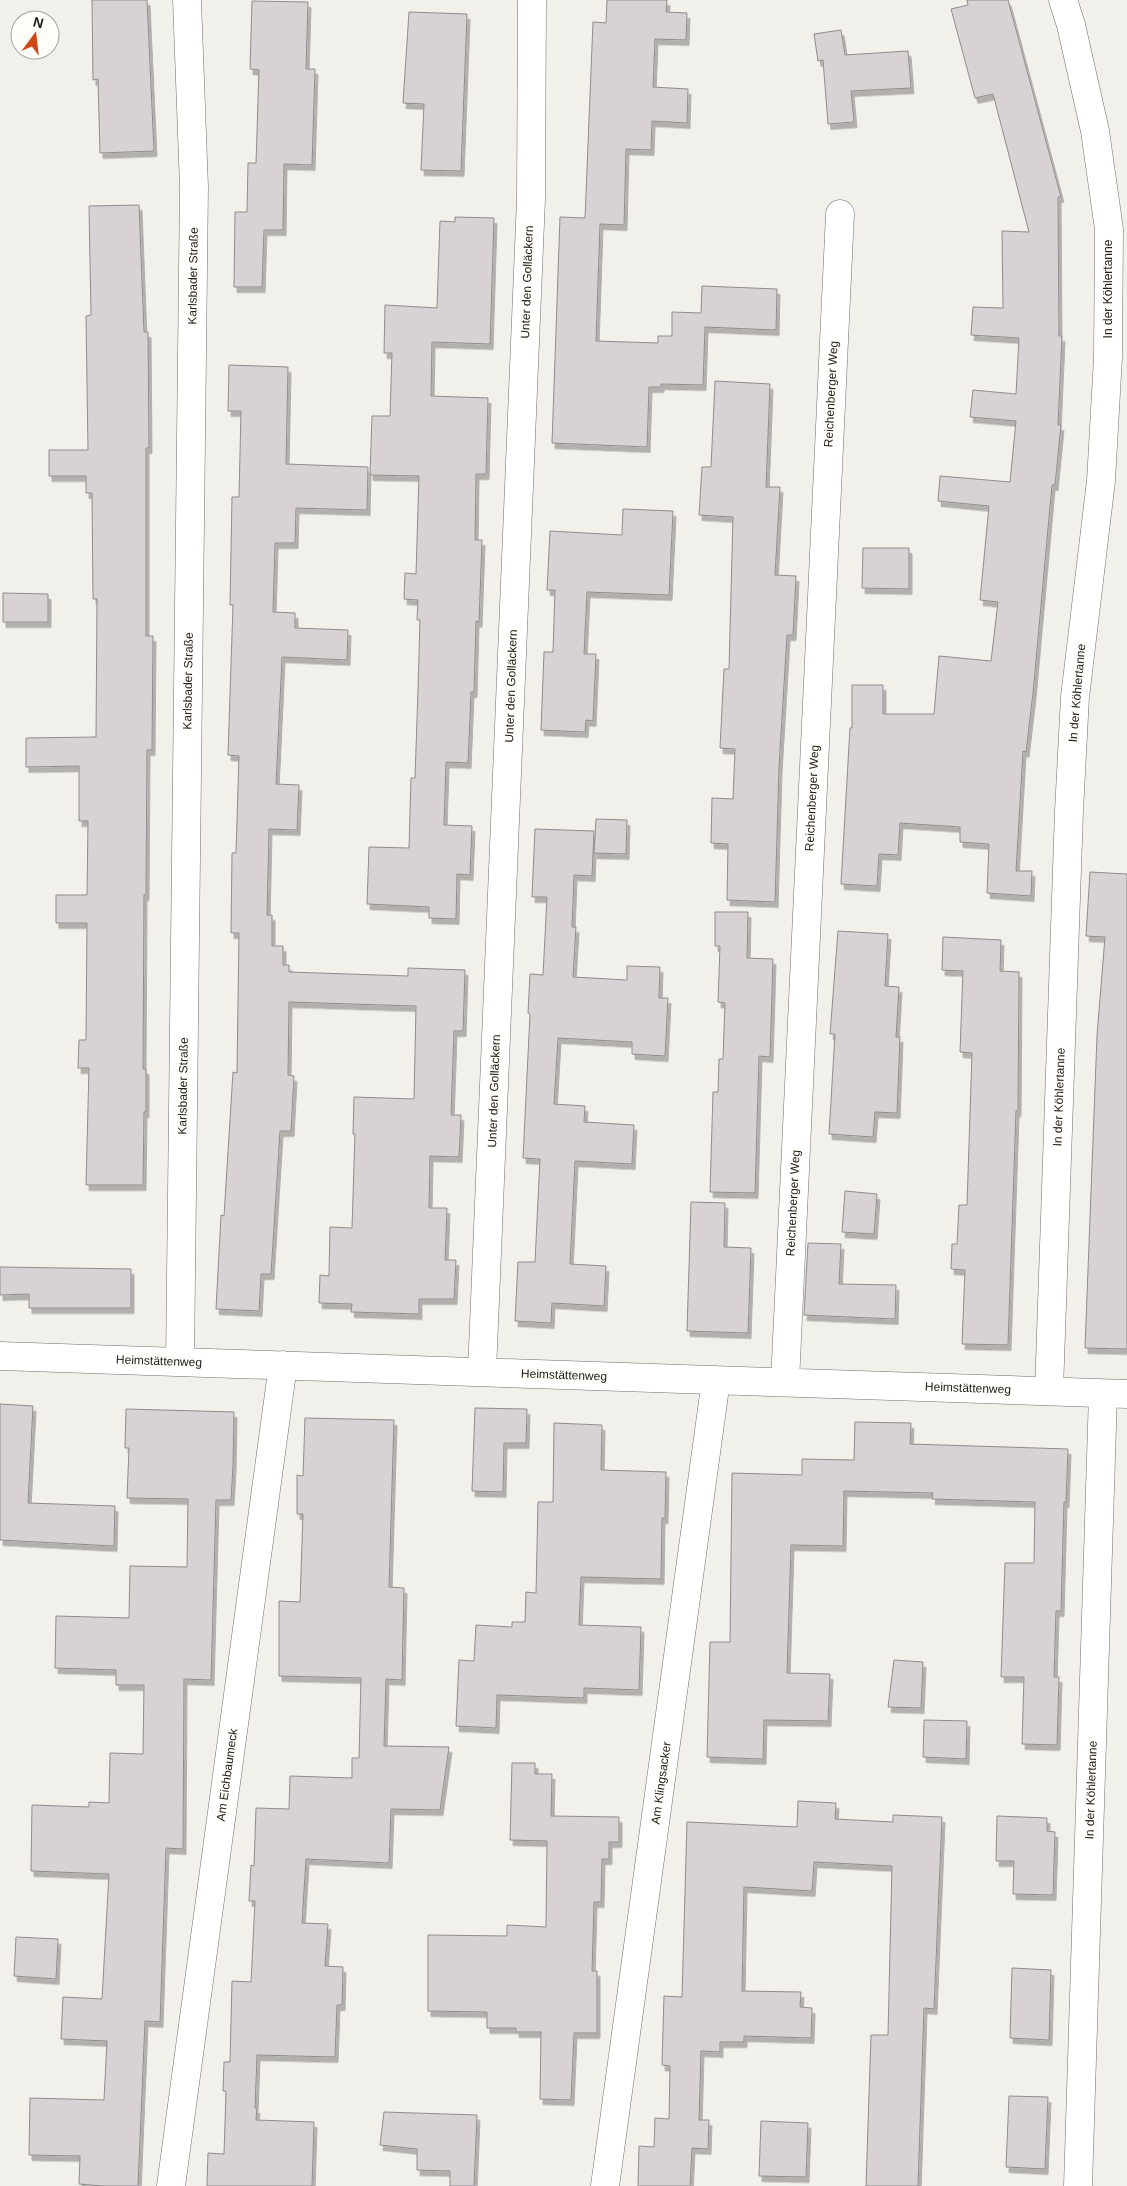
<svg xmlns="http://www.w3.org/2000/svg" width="1127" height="2186" viewBox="0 0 1127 2186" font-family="Arial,sans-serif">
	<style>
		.building { fill: #d8d2d5; stroke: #918b8e; filter: url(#shadow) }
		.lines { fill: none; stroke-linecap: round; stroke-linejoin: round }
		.minor-casing { stroke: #716f6a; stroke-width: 29 }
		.minor { stroke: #fff; stroke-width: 28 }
		.labels { text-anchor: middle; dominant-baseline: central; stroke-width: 4; stroke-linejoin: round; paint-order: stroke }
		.street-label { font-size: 12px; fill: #232220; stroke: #fffdf8 }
	</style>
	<defs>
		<filter id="shadow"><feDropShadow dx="3" dy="5.5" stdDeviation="0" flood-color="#0004"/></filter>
	</defs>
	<rect width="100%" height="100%" fill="#f2f0ea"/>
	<path class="building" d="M 92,0 L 147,0 L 154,151 L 100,153 L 98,79 L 93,80 Z
		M 607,0 L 667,0 L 666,12 L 687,13 L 686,40 L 655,39 L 653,87 L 688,89 L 687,123 L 652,121 L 651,150 L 626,149 L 624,225 L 600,224 L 596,341 L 658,343 L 658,336 L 672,336 L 672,312 L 701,313 L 702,286 L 777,289 L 776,330 L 705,327 L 703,385 L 661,384 L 661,387 L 649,387 L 647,447 L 552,443 L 560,217 L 585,218 L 593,22 L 606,23 Z
		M 967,0 L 1008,0 L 1061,197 L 1058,197 L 1059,336 L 1062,336 L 1058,425 L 1061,425 L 1055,485 L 1052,485 L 1033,693 L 1026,752 L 1023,751 L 1016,871 L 1032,871 L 1031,896 L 987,893 L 989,844 L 960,842 L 960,827 L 900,823 L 898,855 L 879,854 L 877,886 L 841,884 L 850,728 L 852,728 L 852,685 L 883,685 L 883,714 L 934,714 L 939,656 L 991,661 L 998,602 L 980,600 L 989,506 L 938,501 L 940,476 L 1010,482 L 1016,421 L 970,417 L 973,390 L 1016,394 L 1019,338 L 971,335 L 973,307 L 1003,308 L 1002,231 L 1029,232 L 993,94 L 975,98 L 951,9 L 968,5 Z
		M 252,1 L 308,2 L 306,69 L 315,69 L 312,165 L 284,164 L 283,230 L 264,230 L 262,287 L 234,287 L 235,212 L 247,212 L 248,163 L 256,163 L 259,70 L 250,69 Z
		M 409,12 L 467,14 L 461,171 L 421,170 L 424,104 L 403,103 Z
		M 841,30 L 845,55 L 908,51 L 911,88 L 851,91 L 854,122 L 828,124 L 823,60 L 818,61 L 814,34 Z
		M 139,205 L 144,332 L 148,332 L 149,448 L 146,448 L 146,636 L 153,636 L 152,750 L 147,750 L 146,895 L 144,895 L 143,1069 L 146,1069 L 146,1112 L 144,1112 L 143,1185 L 86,1185 L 89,1068 L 78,1068 L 79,1040 L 86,1040 L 87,923 L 56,923 L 56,895 L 87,895 L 88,821 L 79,821 L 79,766 L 26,767 L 26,738 L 96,737 L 97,599 L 93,599 L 92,493 L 86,493 L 86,476 L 49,476 L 49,450 L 88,450 L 86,316 L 91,315 L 89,206 Z
		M 455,217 L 494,218 L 490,344 L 432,342 L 431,396 L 488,398 L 486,474 L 476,474 L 475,540 L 482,540 L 479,622 L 476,621 L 474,692 L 471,692 L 468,763 L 446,762 L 444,825 L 472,826 L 470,875 L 457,874 L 456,919 L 429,918 L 429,907 L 367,904 L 369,847 L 409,848 L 411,778 L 415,778 L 418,690 L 420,620 L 417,620 L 418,600 L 404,599 L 405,573 L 416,574 L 419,476 L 370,475 L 372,416 L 390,416 L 392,353 L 384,353 L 385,305 L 437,308 L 440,221 L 455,222 Z
		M 229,365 L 288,367 L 286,464 L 368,467 L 367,510 L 296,508 L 295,543 L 275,543 L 273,612 L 295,613 L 295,628 L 348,630 L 347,660 L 282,657 L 276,784 L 299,785 L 297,830 L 269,829 L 267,915 L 272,915 L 272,946 L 283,946 L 283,965 L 289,965 L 289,972 L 408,976 L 408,968 L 465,970 L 463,1031 L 454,1031 L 451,1115 L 461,1115 L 459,1157 L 430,1156 L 429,1208 L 447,1208 L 445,1260 L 456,1260 L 454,1299 L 419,1299 L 419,1314 L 351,1312 L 352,1304 L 319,1303 L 320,1275 L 329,1276 L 330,1227 L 352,1228 L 355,1134 L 353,1134 L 354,1097 L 414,1099 L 416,1006 L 289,1002 L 288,1075 L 294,1076 L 291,1131 L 280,1131 L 271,1274 L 261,1274 L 259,1311 L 216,1309 L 221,1215 L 224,1216 L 233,1072 L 237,1073 L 239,933 L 231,933 L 232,853 L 236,853 L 239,756 L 228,755 L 233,605 L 230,605 L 232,497 L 239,497 L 241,411 L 228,411 Z
		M 715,381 L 770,384 L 766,487 L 780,487 L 775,575 L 796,576 L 793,635 L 787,635 L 779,767 L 775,902 L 727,900 L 728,844 L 711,843 L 712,798 L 733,799 L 735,749 L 720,748 L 724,669 L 729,669 L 733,517 L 699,515 L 702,467 L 711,467 Z
		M 623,509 L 673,511 L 669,595 L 587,592 L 584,654 L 596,654 L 593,721 L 586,720 L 585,732 L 541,730 L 544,652 L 553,652 L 555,590 L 547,590 L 550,531 L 622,535 Z
		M 863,548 L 909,548 L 909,589 L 862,588 Z
		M 3,593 L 48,594 L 48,622 L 3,622 Z
		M 596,819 L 627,820 L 626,854 L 594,853 Z
		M 535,829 L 594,831 L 592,876 L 574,875 L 572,927 L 576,927 L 573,977 L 627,980 L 627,966 L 660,967 L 659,998 L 668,998 L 665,1056 L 632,1054 L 632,1042 L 558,1038 L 554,1104 L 585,1106 L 584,1122 L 634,1125 L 632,1164 L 575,1161 L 570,1264 L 606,1266 L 604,1306 L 552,1303 L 551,1323 L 515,1321 L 518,1262 L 535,1262 L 540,1159 L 523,1158 L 530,1014 L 528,1013 L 530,974 L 543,975 L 547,897 L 532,897 Z
		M 1090,872 L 1127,874 L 1127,1349 L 1085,1348 L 1097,1036 L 1105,937 L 1086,936 Z
		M 715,912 L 748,912 L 747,958 L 773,959 L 770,1057 L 759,1056 L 755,1193 L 710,1192 L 713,1092 L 718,1092 L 719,1059 L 723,1059 L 725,1003 L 718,1002 L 720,946 L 715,946 Z
		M 838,931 L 888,934 L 885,986 L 899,987 L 896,1037 L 900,1037 L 897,1113 L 875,1112 L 873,1137 L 829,1134 L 835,1034 L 830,1034 Z
		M 943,937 L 1001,940 L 1000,971 L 1019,972 L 1018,1111 L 1016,1111 L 1008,1345 L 962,1344 L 965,1270 L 951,1269 L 952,1244 L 957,1244 L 959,1205 L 967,1205 L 972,1053 L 960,1052 L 963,971 L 942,970 Z
		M 845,1191 L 877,1194 L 874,1234 L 842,1232 Z
		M 691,1202 L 725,1203 L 724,1247 L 751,1248 L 748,1333 L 687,1331 Z
		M 808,1243 L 841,1244 L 839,1284 L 896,1285 L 895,1319 L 804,1315 Z
		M 0,1267 L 131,1269 L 131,1308 L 29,1308 L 29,1294 L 0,1295 Z
		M 0,1404 L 33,1406 L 28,1503 L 115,1506 L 114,1546 L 0,1540 Z
		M 475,1408 L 527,1409 L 526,1443 L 504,1443 L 503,1492 L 472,1491 Z
		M 126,1409 L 234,1412 L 233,1466 L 231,1500 L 216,1500 L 211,1680 L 184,1679 L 183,1849 L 166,1848 L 160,2022 L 145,2021 L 138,2186 L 102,2186 L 79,2184 L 80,2156 L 29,2155 L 30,2098 L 104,2100 L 107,2041 L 61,2039 L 63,1997 L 102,1999 L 109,1874 L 31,1871 L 32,1805 L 89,1807 L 89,1802 L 109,1803 L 110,1753 L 143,1754 L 144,1685 L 116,1685 L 116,1670 L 55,1668 L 56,1616 L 129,1618 L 130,1566 L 187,1567 L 188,1499 L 127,1498 L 129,1448 L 125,1448 Z
		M 305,1418 L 394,1420 L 389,1587 L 404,1588 L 402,1680 L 386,1679 L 384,1746 L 449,1747 L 440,1810 L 391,1809 L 389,1863 L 306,1859 L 302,1923 L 328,1924 L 325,1966 L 343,1967 L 342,2005 L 337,2005 L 335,2057 L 257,2055 L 255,2108 L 257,2108 L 256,2120 L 314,2122 L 312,2186 L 207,2186 L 208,2153 L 224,2154 L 226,2091 L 223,2091 L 224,2062 L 230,2062 L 232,1981 L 251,1982 L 255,1901 L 249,1901 L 251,1865 L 254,1866 L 256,1808 L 289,1809 L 290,1776 L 352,1778 L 352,1758 L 359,1758 L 361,1678 L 279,1676 L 279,1601 L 300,1602 L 303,1514 L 297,1514 L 297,1475 L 303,1476 Z
		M 855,1422 L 911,1423 L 910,1444 L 1068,1449 L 1066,1502 L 1064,1502 L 1061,1611 L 1056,1611 L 1054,1677 L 1059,1677 L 1057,1745 L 1022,1744 L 1024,1677 L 1001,1677 L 1005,1563 L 1034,1563 L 1035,1502 L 932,1499 L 933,1493 L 844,1491 L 843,1546 L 791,1545 L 787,1673 L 830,1674 L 828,1721 L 764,1720 L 763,1759 L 707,1757 L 710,1642 L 730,1642 L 732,1473 L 802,1475 L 802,1459 L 854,1460 Z
		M 554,1423 L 602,1425 L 601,1470 L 666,1472 L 665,1518 L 662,1518 L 661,1579 L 581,1577 L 579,1625 L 641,1627 L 639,1690 L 584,1688 L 584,1698 L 497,1695 L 496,1728 L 456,1726 L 459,1660 L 474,1661 L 476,1625 L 512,1627 L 512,1622 L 525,1622 L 526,1592 L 536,1593 L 538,1502 L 553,1502 Z
		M 894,1660 L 923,1662 L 921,1708 L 888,1707 Z
		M 924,1720 L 967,1721 L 966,1759 L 923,1757 Z
		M 512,1763 L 535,1763 L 535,1774 L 552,1774 L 551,1816 L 619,1817 L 619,1842 L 609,1842 L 609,1859 L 602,1859 L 601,1902 L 594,1902 L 592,1971 L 597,1971 L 597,2033 L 574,2033 L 571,2100 L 540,2099 L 541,2032 L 516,2032 L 516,2028 L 487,2028 L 487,2012 L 428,2011 L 428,1935 L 507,1936 L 507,1925 L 546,1927 L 547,1841 L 510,1840 Z
		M 798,1801 L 836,1803 L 835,1819 L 893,1822 L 893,1815 L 942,1817 L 934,2009 L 924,2008 L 918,2186 L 866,2186 L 871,2035 L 888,2035 L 892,1866 L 814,1862 L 812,1891 L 744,1887 L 742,1991 L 801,1992 L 800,2007 L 812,2008 L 811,2038 L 744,2036 L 744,2042 L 720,2042 L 720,2052 L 701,2051 L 699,2120 L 709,2120 L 708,2149 L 692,2148 L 690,2186 L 638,2186 L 639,2146 L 654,2147 L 655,2118 L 669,2119 L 670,2066 L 662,2065 L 664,1996 L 682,1997 L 687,1822 L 797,1827 Z
		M 997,1816 L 1047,1818 L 1047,1831 L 1055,1832 L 1053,1895 L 1013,1894 L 1014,1861 L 996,1861 Z
		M 16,1937 L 58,1939 L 56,1979 L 14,1976 Z
		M 1012,1968 L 1051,1970 L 1049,2040 L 1010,2038 Z
		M 1009,2096 L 1048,2097 L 1045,2169 L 1006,2167 Z
		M 384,2112 L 477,2115 L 474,2186 L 450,2186 L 450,2171 L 417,2170 L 417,2149 L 380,2145 Z
		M 761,2121 L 808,2123 L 806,2177 L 759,2176 Z"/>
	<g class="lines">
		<g class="minor-casing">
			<path id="minor" d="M 0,1356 L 1127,1394
				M 180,1362 L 194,187 L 187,0
				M 482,1372 L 531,199 L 532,0
				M 785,1382 L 840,214
				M 1049,1391 L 1069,811 L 1075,697 L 1101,481 L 1108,357 L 1109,229 L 1095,131 L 1071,25 L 1063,0
				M 171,2186 L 283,1365
				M 605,2186 L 716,1380
				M 1078,2186 L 1103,1394"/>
		</g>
		<use href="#minor" class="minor"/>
	</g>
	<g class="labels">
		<g class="street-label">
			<text transform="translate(193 276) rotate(-89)">Karlsbader Straße</text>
			<text transform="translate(527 282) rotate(-88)">Unter den Golläckern</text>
			<text transform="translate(1108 289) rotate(-90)">In der Köhlertanne</text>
			<text transform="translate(831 394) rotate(-87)">Reichenberger Weg</text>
			<text transform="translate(188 681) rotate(-89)">Karlsbader Straße</text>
			<text transform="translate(511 686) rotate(-88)">Unter den Golläckern</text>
			<text transform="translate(1077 693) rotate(-85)">In der Köhlertanne</text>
			<text transform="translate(812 798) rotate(-87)">Reichenberger Weg</text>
			<text transform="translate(183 1086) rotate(-89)">Karlsbader Straße</text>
			<text transform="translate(494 1091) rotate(-88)">Unter den Golläckern</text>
			<text transform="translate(1059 1097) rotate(-88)">In der Köhlertanne</text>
			<text transform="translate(793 1203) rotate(-87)">Reichenberger Weg</text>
			<text transform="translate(159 1361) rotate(2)">Heimstättenweg</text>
			<text transform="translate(564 1375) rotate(2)">Heimstättenweg</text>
			<text transform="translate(968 1388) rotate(2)">Heimstättenweg</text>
			<text transform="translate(227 1775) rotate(-82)">Am Eichbaumeck</text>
			<text transform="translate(661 1783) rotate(-82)">Am Klingsacker</text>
			<text transform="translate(1091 1790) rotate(-88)">In der Köhlertanne</text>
		</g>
	</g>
	<g transform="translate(35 35) rotate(15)"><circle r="24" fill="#fffdf8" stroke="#a7a5a2"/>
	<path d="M0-4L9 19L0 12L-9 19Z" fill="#cf4819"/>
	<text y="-8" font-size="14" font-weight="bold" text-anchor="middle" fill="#232220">N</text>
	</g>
</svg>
